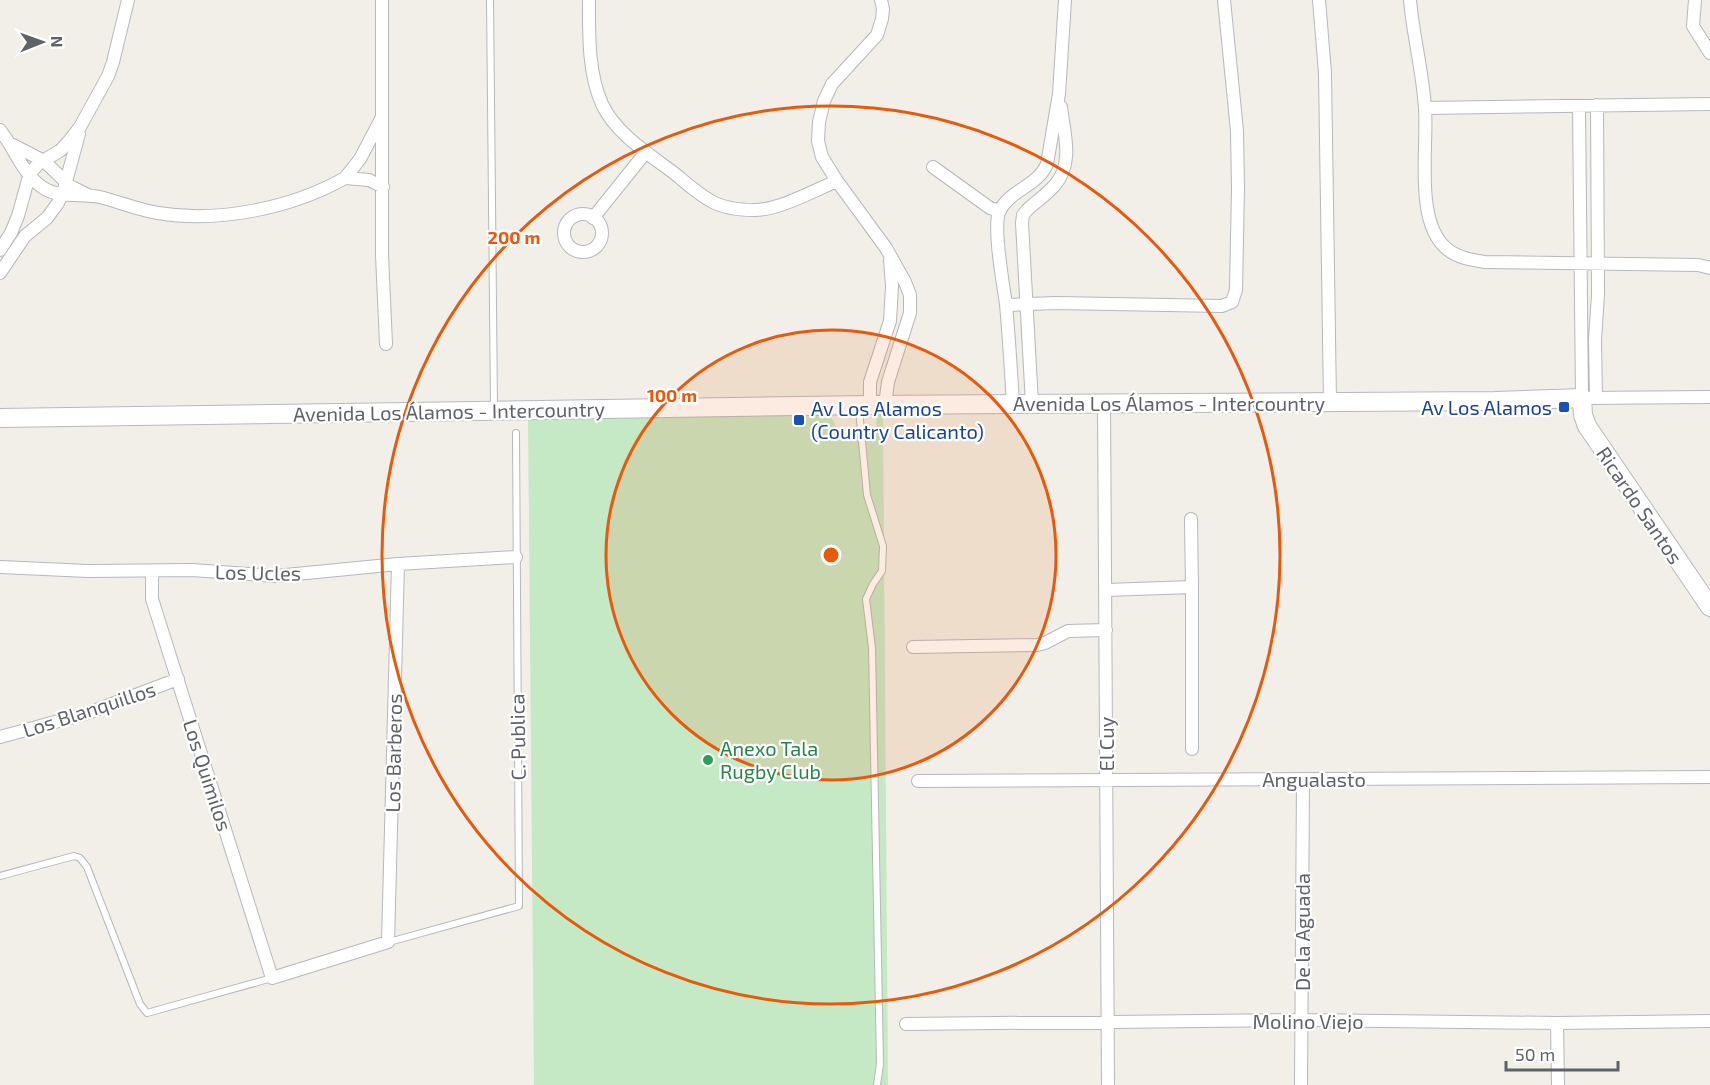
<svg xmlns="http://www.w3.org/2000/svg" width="1710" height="1085" viewBox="0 0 1710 1085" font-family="'Exo 2',sans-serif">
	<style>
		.green { fill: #c5e8c5 }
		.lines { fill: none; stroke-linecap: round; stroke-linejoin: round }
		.service-casing { stroke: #b5b8bc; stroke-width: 8 }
		.minor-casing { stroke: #b5b8bc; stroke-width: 14 }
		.secondary-casing { stroke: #b6babf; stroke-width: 20 }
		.service { stroke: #fff; stroke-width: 6 }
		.minor { stroke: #fff; stroke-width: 12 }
		.secondary { stroke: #fff; stroke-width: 18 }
		.ring { fill: none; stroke: #e8590c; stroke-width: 3 }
		.transit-dot { fill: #1a4fb4; stroke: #fff; stroke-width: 2 }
		.leisure-dot { fill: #2e9e5b; stroke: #fff; stroke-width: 2 }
		.labels { text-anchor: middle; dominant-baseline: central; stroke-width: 4.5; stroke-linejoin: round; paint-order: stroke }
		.street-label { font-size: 20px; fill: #5f6368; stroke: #fff }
		.transit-label { font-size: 20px; fill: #164399; stroke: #fff; text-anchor: end }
		.leisure-label { font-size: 20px; fill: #27864d; stroke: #fff; text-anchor: start }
		.centre { fill: #e8590c; stroke: #fff; stroke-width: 3 }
		.ring-label { font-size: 18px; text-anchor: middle; font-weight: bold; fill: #e8590c; stroke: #fff; stroke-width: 4.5; stroke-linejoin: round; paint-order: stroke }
	</style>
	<rect width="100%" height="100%" fill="#f1efe8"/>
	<path class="green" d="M 828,412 L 840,433 L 877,431 L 876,413 L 883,413 L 888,1085 L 534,1085 L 528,417 Z"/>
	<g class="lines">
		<g class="service-casing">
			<path id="service" d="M 490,0 L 494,407
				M 859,409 L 867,495 L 883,546 L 882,571 L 873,584 L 866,599 L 872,648 L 880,1064 L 877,1085
				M 0,876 L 74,856 L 80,858 L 87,867 L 140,1004 L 147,1013 L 272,978
				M 389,942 L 519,906 L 516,433"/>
		</g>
		<g class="minor-casing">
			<path id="minor" d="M 382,0 L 382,255 L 386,344
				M 589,0 C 589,34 588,73 602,104 C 615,133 650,155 674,173 C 686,183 698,194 711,201 C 723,208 742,210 755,210 C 779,210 815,190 837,181 L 886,248 L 905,282 L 910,295 L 910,313 L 888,382 L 885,405
				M 1319,0 L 1325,73 L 1330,402
				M 1410,0 C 1413,36 1423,72 1425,109 C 1428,147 1414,222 1447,249 C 1458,258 1472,260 1485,262 L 1698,265 L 1710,268
				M 1695,0 L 1693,26 L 1710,53
				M 1579,106 L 1582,398 L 1710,397
				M 1425,108 L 1710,104
				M 381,119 L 360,159 L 345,178 L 369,180 L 383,187
				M 0,130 L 9,143
				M 933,167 L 990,208 L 1000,211
				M 837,181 L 822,157 L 818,141 L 819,122 L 824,101 L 832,84 L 877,35 L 882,19 L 883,9 L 881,0
				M 90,196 L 70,186 L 44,161 L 9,143 C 18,158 27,177 42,187 C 59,199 81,193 100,197 C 120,202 138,210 158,213 C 219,223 292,208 345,178
				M564 233a19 19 0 1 1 38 0a19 19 0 1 1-38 0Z
				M 593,218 L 646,152
				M 0,250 L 11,233 L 18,216 L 28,180 L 32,171 L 38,164 L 61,150 L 69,141 L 80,127 L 108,76 L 113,62 L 128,0
				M 0,273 L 25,236 L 47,218 L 58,203 L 64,189 L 79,134
				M 1006,305 L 1056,303 L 1222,306 L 1232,302 L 1236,290 L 1238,188 L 1237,131 L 1224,0
				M 1596,398 L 1595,340 L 1598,294 L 1597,105
				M 1104,403 L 1108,1085
				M 1013,404 C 1011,371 1009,337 1006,304 C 1003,283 993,229 999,212 C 1009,190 1038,186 1047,164 L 1059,94 L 1065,0
				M 1032,404 L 1022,223 L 1023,215 L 1027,210 C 1036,202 1047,194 1055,185 C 1074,163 1064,133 1061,107
				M 870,405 L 870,382 L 890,321 L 892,286 L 890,260
				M 1191,519 L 1192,587
				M 0,567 L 88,571 L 192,570 L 276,576 L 398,564 L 516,557
				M 152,571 L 152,599 L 272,978 L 388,942 L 398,564
				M 1106,590 L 1192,587 L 1192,749
				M 913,647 L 1037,645 L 1045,643 L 1068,631 L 1106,630
				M 0,737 L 88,713 L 178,679
				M 918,781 L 1710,777
				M 1557,1023 L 1558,1085
				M 906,1024 L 1302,1020 L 1557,1023 L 1710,1021
				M 1301,1085 L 1303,779"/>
		</g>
		<g class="secondary-casing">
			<path id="secondary" d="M 0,418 L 870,405 L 1495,401 L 1582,398 L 1583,415 L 1587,426 L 1710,607"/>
		</g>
		<use href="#service" class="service"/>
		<use href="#minor" class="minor"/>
		<use href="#secondary" class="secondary"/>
	</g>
	<circle cx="831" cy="555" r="225" fill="#e8590c" fill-opacity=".12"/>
	<g class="ring">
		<circle cx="831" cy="555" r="225"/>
		<circle cx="831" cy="555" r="449"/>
	</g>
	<g class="transit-dot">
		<rect x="1558" y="401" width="12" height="12" rx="3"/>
		<rect x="793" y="414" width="12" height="12" rx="3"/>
	</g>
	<circle class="leisure-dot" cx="708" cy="760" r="6"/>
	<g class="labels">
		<g class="street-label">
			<text x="1169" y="403">Avenida Los Álamos - Intercountry</text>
			<text transform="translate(449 411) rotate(-1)">Avenida Los Álamos - Intercountry</text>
			<text transform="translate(1640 505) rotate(56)">Ricardo Santos</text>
			<text transform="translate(258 572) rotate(1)">Los Ucles</text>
			<text transform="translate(89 709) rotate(-18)">Los Blanquillos</text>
			<text transform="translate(517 737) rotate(-91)">C. Publica</text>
			<text transform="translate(1106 744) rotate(-90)">El Cuy</text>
			<text transform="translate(393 753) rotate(-89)">Los Barberos</text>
			<text transform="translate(208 775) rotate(72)">Los Quimilos</text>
			<text x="1314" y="779">Angualasto</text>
			<text transform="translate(1302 932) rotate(-90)">De la Aguada</text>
			<text x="1308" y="1021">Molino Viejo</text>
		</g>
		<g class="transit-label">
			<text x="1552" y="407">Av Los Alamos</text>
			<text x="811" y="408" text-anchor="start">Av Los Alamos<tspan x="811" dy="23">(Country Calicanto)</tspan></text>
		</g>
		<g class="leisure-label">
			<text x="720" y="748">Anexo Tala<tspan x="720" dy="23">Rugby Club</tspan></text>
		</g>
	</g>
	<circle cx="831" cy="555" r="9" class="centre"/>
	<g class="ring-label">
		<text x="514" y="244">200 m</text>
		<text x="672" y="402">100 m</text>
	</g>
	<g transform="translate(42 42) rotate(89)" stroke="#ffffff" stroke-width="4.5" paint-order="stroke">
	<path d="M0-4.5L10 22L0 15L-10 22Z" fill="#5f6368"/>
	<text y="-9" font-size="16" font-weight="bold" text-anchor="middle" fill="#5f6368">N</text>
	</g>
	<path d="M1506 1061v9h112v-9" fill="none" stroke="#5f6368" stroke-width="3"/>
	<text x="1515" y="1061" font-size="18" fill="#5f6368" stroke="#ffffff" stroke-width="4.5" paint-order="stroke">50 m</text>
</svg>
